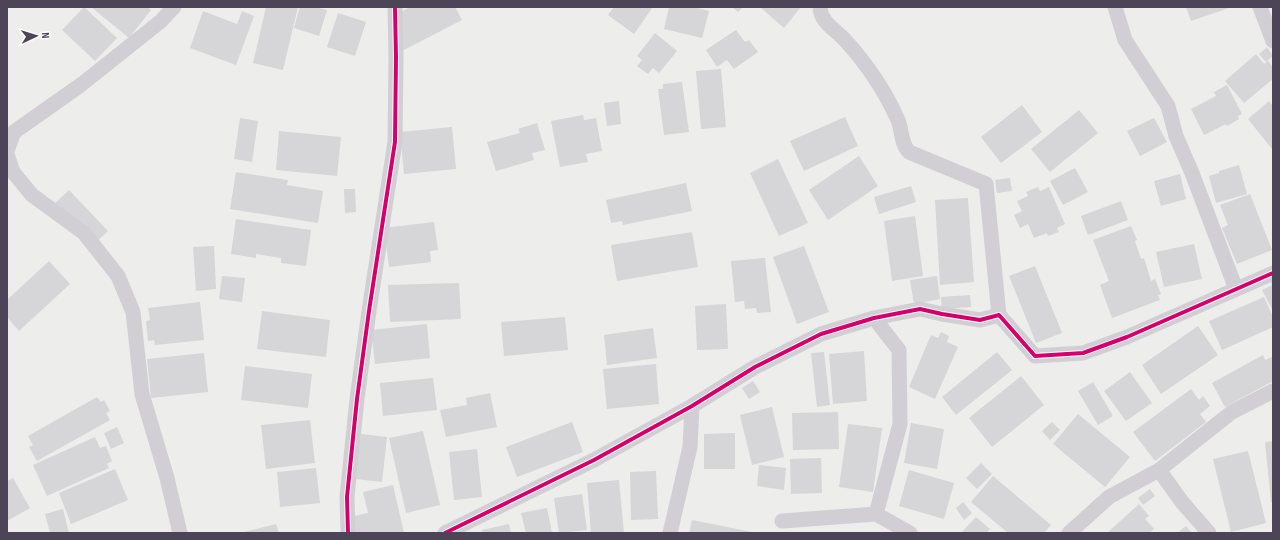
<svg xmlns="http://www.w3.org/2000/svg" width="1280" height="540" viewBox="0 0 1280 540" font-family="'Sofia Sans Condensed',sans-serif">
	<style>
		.building { fill: #d6d5d8 }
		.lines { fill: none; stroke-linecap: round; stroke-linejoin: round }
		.street { stroke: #d1cfd4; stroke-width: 15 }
		.cycleway-casing { stroke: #fff; stroke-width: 6 }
		.cycleway { stroke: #d6006c; stroke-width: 4 }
	</style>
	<rect width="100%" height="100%" fill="#ededec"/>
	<path class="building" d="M 84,7 L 117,38 L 95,61 L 62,30 Z
		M 91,7 L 148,7 L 151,10 L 129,38 Z
		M 266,7 L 298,7 L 283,70 L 253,63 Z
		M 300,7 L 315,7 L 327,10 L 319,36 L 294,28 Z
		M 410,7 L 455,7 L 462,20 L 402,51 L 390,18 Z
		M 614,7 L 653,7 L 634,34 L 608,15 Z
		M 669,7 L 693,7 L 709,11 L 702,38 L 664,29 Z
		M 732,7 L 743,7 L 738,12 Z
		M 760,7 L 801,7 L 784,28 Z
		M 1186,7 L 1232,7 L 1191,21 Z
		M 203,11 L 237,24 L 242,11 L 254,16 L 236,65 L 190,48 Z
		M 338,13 L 366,22 L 355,56 L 327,47 Z
		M 736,30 L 745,42 L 749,40 L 758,52 L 734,69 L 727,60 L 717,67 L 706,50 Z
		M 655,33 L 677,51 L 659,73 L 653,68 L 648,74 L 637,66 L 642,60 L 637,56 Z
		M 1267,47 L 1273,56 L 1266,62 L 1259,54 Z
		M 1256,54 L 1264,64 L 1268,61 L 1273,67 L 1273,79 L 1244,103 L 1225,81 Z
		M 721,69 L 726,127 L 701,129 L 696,71 Z
		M 682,82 L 689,132 L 664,135 L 658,89 L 663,89 L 663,84 Z
		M 1227,85 L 1242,114 L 1238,116 L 1239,119 L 1227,126 L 1226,124 L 1204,135 L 1191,109 L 1216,96 L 1214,92 Z
		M 619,101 L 621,124 L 607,126 L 604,103 Z
		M 1269,101 L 1273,106 L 1273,148 L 1272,149 L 1248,119 Z
		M 1022,105 L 1042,132 L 1001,163 L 981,137 Z
		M 1079,110 L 1098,133 L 1050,172 L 1031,149 Z
		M 583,115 L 584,120 L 596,118 L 602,151 L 586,154 L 588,162 L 560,167 L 551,121 Z
		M 845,117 L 858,146 L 804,171 L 790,141 Z
		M 240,118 L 258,121 L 252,162 L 234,159 Z
		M 1154,118 L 1167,142 L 1140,156 L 1127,131 Z
		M 537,123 L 545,150 L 532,153 L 534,160 L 496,171 L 487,142 L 520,133 L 518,129 Z
		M 452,127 L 456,169 L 404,174 L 400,132 Z
		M 279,131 L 341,137 L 337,176 L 276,170 Z
		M 859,156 L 878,186 L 828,220 L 809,190 Z
		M 778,159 L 808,223 L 779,236 L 750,173 Z
		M 1239,165 L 1247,194 L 1216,203 L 1209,176 L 1219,173 L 1219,171 Z
		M 1075,168 L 1088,192 L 1063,205 L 1050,181 Z
		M 236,172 L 288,180 L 287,185 L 323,191 L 318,223 L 230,209 Z
		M 1180,174 L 1186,199 L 1161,206 L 1154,181 Z
		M 1010,178 L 1012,191 L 997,193 L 995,180 Z
		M 686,183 L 692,211 L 623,225 L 622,221 L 611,223 L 606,200 Z
		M 911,186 L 916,202 L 879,214 L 874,197 Z
		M 1038,187 L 1040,191 L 1049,187 L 1065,224 L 1057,228 L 1059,232 L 1048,236 L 1047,233 L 1034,238 L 1028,224 L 1020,228 L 1014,215 L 1022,211 L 1017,201 L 1028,196 L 1026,192 Z
		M 344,189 L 355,189 L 356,212 L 345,213 Z
		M 69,190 L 108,231 L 90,248 L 51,207 Z
		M 1250,194 L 1272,250 L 1237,264 L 1222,228 L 1228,225 L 1220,205 Z
		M 968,198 L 974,282 L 940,285 L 935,200 Z
		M 1121,201 L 1128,220 L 1088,235 L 1081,216 Z
		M 915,216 L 923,276 L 892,281 L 884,221 Z
		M 236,219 L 311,230 L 306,266 L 281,263 L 281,258 L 256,254 L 256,258 L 231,254 Z
		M 434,222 L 438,250 L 430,251 L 431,262 L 389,267 L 384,228 Z
		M 1131,226 L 1137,240 L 1135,241 L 1141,259 L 1144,258 L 1151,281 L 1155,279 L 1161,294 L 1158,295 L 1160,300 L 1112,318 L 1100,285 L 1109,281 L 1093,240 Z
		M 692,232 L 698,267 L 617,281 L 611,245 Z
		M 1194,244 L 1202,279 L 1164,287 L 1156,252 Z
		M 214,246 L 216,289 L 196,291 L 193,247 Z
		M 804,246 L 829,312 L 797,324 L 773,257 Z
		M 765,258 L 771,312 L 757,313 L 756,308 L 745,309 L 744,301 L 735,302 L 731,261 Z
		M 49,261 L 70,284 L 19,331 L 7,317 L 7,300 Z
		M 1035,266 L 1062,333 L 1036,343 L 1009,276 Z
		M 222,276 L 245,278 L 242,302 L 219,299 Z
		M 937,276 L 940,299 L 914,304 L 910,280 Z
		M 1273,279 L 1273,311 L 1262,290 L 1272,285 L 1270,281 Z
		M 459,283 L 461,319 L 390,322 L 388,285 Z
		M 970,295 L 971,307 L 942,309 L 941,297 Z
		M 1264,297 L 1273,317 L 1273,327 L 1222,350 L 1209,321 Z
		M 200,302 L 204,340 L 155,345 L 154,340 L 148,341 L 146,321 L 150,320 L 148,308 Z
		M 726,304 L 728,349 L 697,350 L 695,306 Z
		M 262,311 L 330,320 L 326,357 L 257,349 Z
		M 565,317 L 568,350 L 504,356 L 501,322 Z
		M 427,324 L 430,358 L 375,364 L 371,330 Z
		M 1198,326 L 1218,355 L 1161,394 L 1142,365 Z
		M 653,328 L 657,358 L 607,365 L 604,335 Z
		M 941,332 L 949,336 L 947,342 L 958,347 L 935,399 L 909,387 L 931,335 L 938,338 Z
		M 864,351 L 867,401 L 833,404 L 829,354 Z
		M 824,352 L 830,405 L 817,407 L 811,353 Z
		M 997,352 L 1012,370 L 956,415 L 942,397 Z
		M 204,353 L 208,392 L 151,398 L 147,359 Z
		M 1263,355 L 1265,360 L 1272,357 L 1273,359 L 1273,381 L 1225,407 L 1212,383 Z
		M 656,364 L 659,404 L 607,409 L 603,369 Z
		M 245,366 L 312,374 L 308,408 L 241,400 Z
		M 1130,372 L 1152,403 L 1126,421 L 1104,391 Z
		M 1021,376 L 1044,405 L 992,447 L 969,418 Z
		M 433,378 L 437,410 L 383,416 L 380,383 Z
		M 753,381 L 760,392 L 749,399 L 742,388 Z
		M 1093,382 L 1113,416 L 1098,425 L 1078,391 Z
		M 1191,389 L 1199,400 L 1203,396 L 1210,406 L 1200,414 L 1206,422 L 1155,461 L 1133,432 Z
		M 490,393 L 497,427 L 446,437 L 440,410 L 467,405 L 466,398 Z
		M 97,397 L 101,402 L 104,400 L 110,411 L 106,413 L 110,420 L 37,461 L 29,447 L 33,445 L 28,436 Z
		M 772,407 L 784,457 L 752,465 L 740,415 Z
		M 838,412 L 839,449 L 793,450 L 792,413 Z
		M 1078,414 L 1130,457 L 1105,487 L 1053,444 Z
		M 310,420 L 315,463 L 266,469 L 261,425 Z
		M 572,422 L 583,452 L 517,477 L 506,447 Z
		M 1052,422 L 1060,430 L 1050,440 L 1042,431 Z
		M 911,423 L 944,429 L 937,469 L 904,463 Z
		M 848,424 L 882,428 L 873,492 L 839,487 Z
		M 117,427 L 124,443 L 111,449 L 104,433 Z
		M 423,431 L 440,505 L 406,513 L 389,438 Z
		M 735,433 L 735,469 L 704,469 L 704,434 Z
		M 361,434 L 387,437 L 382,482 L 356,479 Z
		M 95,437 L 100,448 L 106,446 L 112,461 L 107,464 L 109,468 L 47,496 L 33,465 Z
		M 1273,441 L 1273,502 L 1271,502 L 1265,442 Z
		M 477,449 L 482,497 L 454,500 L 449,452 Z
		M 1248,451 L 1266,523 L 1231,532 L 1213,459 Z
		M 821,458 L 822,493 L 791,494 L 790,459 Z
		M 981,463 L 992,474 L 977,489 L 966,478 Z
		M 759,465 L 786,468 L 784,490 L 757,486 Z
		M 316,468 L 320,503 L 280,507 L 277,472 Z
		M 115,469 L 128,500 L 71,524 L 59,493 Z
		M 909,470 L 954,483 L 944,519 L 899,506 Z
		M 656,471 L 658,519 L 631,520 L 630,472 Z
		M 993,476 L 1051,525 L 1044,533 L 1008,533 L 971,502 Z
		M 13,478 L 30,508 L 7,521 L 7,481 Z
		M 619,480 L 624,533 L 591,533 L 587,483 Z
		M 393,485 L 404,533 L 347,533 L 344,518 L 368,513 L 363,492 Z
		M 1150,489 L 1155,496 L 1143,505 L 1138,498 Z
		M 582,494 L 587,530 L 559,533 L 554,498 Z
		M 963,502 L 972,513 L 964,520 L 956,508 Z
		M 1139,504 L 1149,516 L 1145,519 L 1154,529 L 1149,533 L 1107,533 Z
		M 547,508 L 552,533 L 526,533 L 521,513 Z
		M 63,509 L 69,533 L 50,533 L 45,514 Z
		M 976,517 L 990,529 L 986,533 L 961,533 Z
		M 692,520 L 752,532 L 752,533 L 689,533 Z
		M 276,524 L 279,533 L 245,533 L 244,532 Z
		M 509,524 L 511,533 L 483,533 L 482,530 Z
		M 1186,526 L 1192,533 L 1177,533 Z"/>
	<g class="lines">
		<path class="street" d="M 820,7 C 820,22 836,30 845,40 C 867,64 885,91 898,120 C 902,130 901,144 909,152 L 986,184 L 999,315
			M 1115,7 L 1125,40 L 1168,106 L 1176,136 L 1192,173 L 1236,289
			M 1260,7 L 1273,41
			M 7,151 L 14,132 L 82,84 L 161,21 L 174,7
			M 7,154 L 13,172 L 32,195 L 84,233 L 118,276 L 133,312 L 142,394 L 167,478 L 180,533
			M 874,318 L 899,350 L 900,424 L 876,514 L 910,533
			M 1159,470 L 1182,502 L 1209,533
			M 782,521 L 876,514
			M 348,533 L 347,497 L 357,399 L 369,311 L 395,142 L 396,57 L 395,7
			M 445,533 L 594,460 L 692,406 L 755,367 L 821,334 L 874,318 L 920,309 L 942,314 L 980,320 L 999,315 L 1035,356 L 1083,353 L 1127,337 L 1273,273
			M 670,533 L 690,447 L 692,406
			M 1069,533 L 1109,497 L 1159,470 L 1232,412 L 1273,391"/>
		<g class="cycleway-casing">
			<path id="cycleway" d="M 348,533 L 347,497 L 357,399 L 369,311 L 395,142 L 396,57 L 395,7
				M 445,533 L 594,460 L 692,406 L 755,367 L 821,334 L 874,318 L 920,309 L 942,314 L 980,320 L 999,315 L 1035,356 L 1083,353 L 1127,337 L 1273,273"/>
		</g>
		<use href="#cycleway" class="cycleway"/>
	</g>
	<rect width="1280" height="540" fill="none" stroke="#4c4557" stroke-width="16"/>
	<g transform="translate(36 36) rotate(86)" stroke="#ffffff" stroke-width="3" paint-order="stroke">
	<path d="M0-3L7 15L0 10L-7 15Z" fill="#4c4557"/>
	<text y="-6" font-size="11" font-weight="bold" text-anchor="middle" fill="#4c4557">N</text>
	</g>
</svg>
